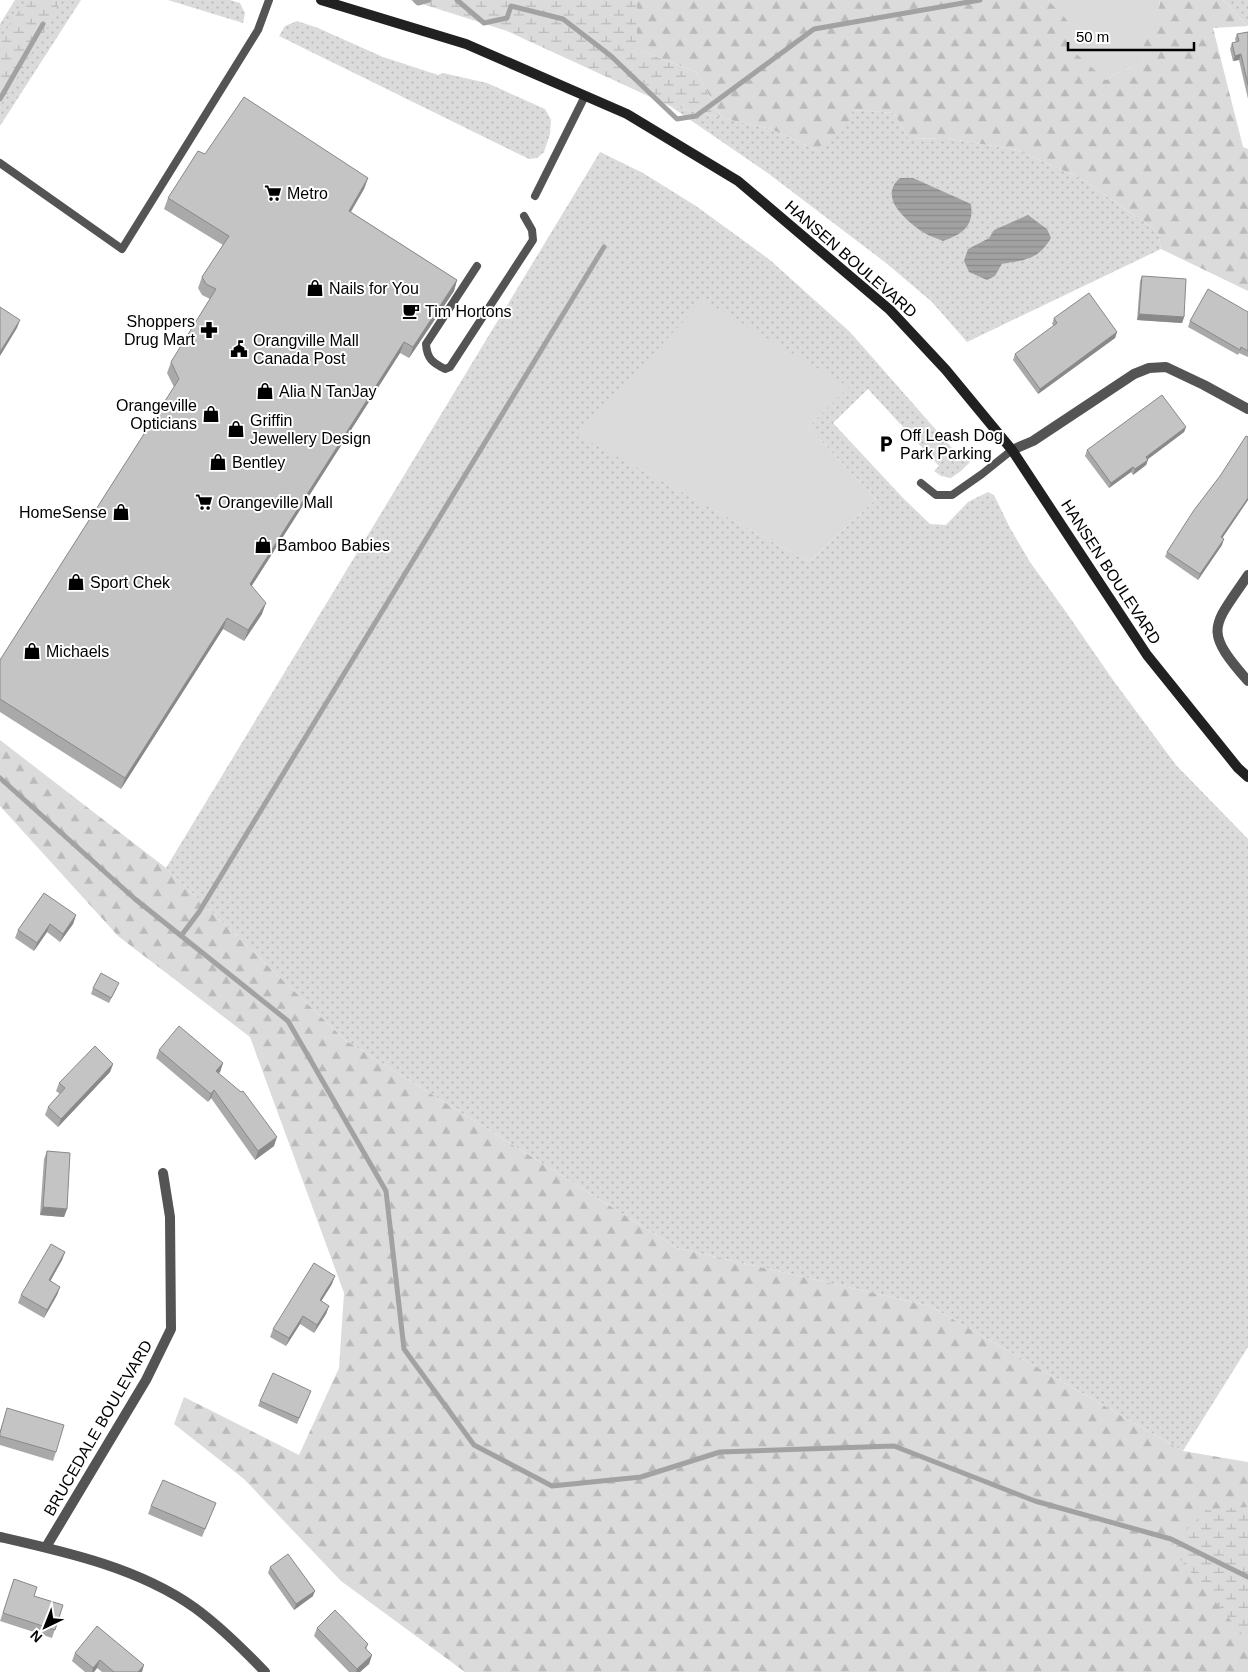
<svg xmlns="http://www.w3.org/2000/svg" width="1248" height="1672" viewBox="0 0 1248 1672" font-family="Helvetica,sans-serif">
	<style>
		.grass { fill: url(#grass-dots); fill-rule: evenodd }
		.forest { fill: url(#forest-firs) }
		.wetland { fill: url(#wetland-marsh) }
		.green { fill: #dbdbdb }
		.water { fill: url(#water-rules) }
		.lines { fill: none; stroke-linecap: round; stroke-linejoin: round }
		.stream { stroke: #a2a2a2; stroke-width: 5 }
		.lane { stroke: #545454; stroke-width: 8 }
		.street { stroke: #545454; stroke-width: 10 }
		.secondary { stroke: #212121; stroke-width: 10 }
		.wall { fill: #a9a9a9 }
		.shaded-wall { fill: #898989 }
		.building { fill: #c4c4c4; stroke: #898989 }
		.labels { text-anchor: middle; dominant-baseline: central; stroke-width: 4; stroke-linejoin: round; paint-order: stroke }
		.poi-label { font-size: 16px; fill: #000; stroke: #fff; text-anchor: start }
		.street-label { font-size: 16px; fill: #000; stroke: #fff }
	</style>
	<defs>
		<pattern id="grass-dots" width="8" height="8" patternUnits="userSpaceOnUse" patternTransform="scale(1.25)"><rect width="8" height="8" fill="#dbdbdb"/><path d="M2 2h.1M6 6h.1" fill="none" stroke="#bababa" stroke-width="1.8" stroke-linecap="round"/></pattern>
		<pattern id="forest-firs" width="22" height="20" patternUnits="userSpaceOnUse" patternTransform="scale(1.25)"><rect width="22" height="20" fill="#dbdbdb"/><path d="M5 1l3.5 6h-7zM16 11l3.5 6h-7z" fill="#bababa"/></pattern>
		<pattern id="wetland-marsh" width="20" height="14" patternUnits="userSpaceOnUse" patternTransform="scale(1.25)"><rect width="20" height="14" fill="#dbdbdb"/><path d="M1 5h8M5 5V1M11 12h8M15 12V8" fill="none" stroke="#bababa"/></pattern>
		<pattern id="water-rules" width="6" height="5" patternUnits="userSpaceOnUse" patternTransform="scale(1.25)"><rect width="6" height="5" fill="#a2a2a2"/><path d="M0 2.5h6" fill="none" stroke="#8a8a8a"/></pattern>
	</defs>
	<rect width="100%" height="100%" fill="#fff"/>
	<path class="grass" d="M 15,0 L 81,0 L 0,126 L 0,24 Z
		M 168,0 L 230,0 L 240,3 L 245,13 L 243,23 Z
		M 1223,0 L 1248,0 L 1248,26 Z
		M 297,21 L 318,28 L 383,57 L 438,75 L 443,73 L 487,83 L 545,109 L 551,120 L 550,134 L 544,152 L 537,158 L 529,159 L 279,36 L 285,26 Z
		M 670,106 L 771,129 L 816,150 L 853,110 L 894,113 L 909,139 L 946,138 L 1017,150 L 1082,179 L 1158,232 L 1161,249 L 967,342 L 932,302 L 886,263 L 769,174 ZM 994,230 L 1029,259 L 1002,264 L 995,276 L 968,249 L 989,238 Z
		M 600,152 L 643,173 L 696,206 L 770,260 L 850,332 L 952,448 L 970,462 L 961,471 L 951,478 L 941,476 L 934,471 L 939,466 L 868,389 L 833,423 L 904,499 L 930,524 L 946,525 L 968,502 L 988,492 L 994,495 L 1010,528 L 1030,562 L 1066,612 L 1113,680 L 1176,765 L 1248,839 L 1248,1347 L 1183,1451 L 930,1306 L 677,1248 L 345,1040 L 166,868 ZM 848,387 L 808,427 L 876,499 L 809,562 L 579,435 Z"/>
	<path class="forest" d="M 634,0 L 1048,0 L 1070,21 L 1075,42 L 1106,80 L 1115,74 L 1133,67 L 1160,4 L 1159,0 L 1223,0 L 1248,26 L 1213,28 L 1243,147 L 1248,149 L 1248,291 L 1161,249 L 1158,232 L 1082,179 L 1017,150 L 946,138 L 909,139 L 894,113 L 853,110 L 850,121 L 816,150 L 771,129 L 722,118 L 696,72 L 637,49 L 637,4 Z
		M 0,740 L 166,868 L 345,1040 L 677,1248 L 930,1306 L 1183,1451 L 1248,1462 L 1248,1672 L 465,1672 L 341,1581 L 244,1479 L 174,1424 L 184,1397 L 299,1455 L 339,1368 L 344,1293 L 250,1037 L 118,936 L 0,806 Z"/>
	<path class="wetland" d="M 31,0 L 62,0 L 54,11 L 50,23 L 0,106 C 0,92 0,58 0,46 C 5,30 17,9 31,0 Z
		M 410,0 L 634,0 L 637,4 L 637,49 L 696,72 L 722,118 L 670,106 L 507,31 Z
		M 1248,1507 L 1248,1641 L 1170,1547 L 1207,1509 Z"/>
	<path class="green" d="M 1048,0 L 1159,0 L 1160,4 L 1151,31 L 1133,67 L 1115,74 L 1106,80 L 1073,51 C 1078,27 1064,16 1048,0 Z
		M 703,300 L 849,387 L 808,427 L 876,499 L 809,562 L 578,435 Z"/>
	<path class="water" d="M 900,178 L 913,178 L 971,204 C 974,226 963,234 943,241 C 936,238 927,235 921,231 C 905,219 878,197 900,178 Z
		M 1028,215 L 1047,229 L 1051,238 C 1038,260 1025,260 1002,264 L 995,276 L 987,280 L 969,272 L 964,261 L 968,249 L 989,238 L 994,230 Z"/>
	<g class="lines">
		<path class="stream" d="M 415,0 L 418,3 L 429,0
			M 457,0 L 484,23 L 507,18 L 511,6 L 563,19 L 611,56 L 677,119 L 696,116 L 814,29 L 980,0
			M 0,99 L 43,24
			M 0,778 L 135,899 L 288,1021 L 386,1191 L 404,1349 L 474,1445 L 552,1486 L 641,1477 L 720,1452 L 894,1446 L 1035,1501 L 1171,1539 L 1248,1577
			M 181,936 L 199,912 L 604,247"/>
		<path class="lane" d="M 0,163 L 122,249 L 258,30 L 269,0
			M 535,196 L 585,96
			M 477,266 L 426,344 C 427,359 433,363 445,369 L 450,367 L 533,240 L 532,230 L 524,216
			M 921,483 L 936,495 L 952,495 L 982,474 L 1012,450"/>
		<path class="street" d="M 1012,450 L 1033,441 L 1134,374 L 1149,368 L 1166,367 L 1204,385 L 1248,409
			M 1248,575 C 1213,627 1202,629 1248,681
			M 0,1537 C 66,1552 139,1568 195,1608 C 221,1627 243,1649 265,1672
			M 46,1547 L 146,1380 L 171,1329 L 170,1217 L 163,1173"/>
		<path class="secondary" d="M 321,0 L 466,44 L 627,114 L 738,181 L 890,310 L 946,370 L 1012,450 L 1147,655 L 1238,768 L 1248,777"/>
	</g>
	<path class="wall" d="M 1248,32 L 1248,99 L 1239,60 L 1233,61 L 1230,49 L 1232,43 L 1236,42 L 1235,39 L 1237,34 Z
		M 205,154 L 368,178 L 364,189 L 351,212 L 457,280 L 454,291 L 409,358 L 400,353 L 251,586 L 262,614 L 244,641 L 223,629 L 121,789 L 0,712 L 0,660 L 174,387 L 167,373 L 171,362 L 210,299 L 202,295 L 198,288 L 202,277 L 223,245 L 164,209 L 168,198 Z
		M 1142,276 L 1184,317 L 1182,323 L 1137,320 L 1140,281 Z
		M 1248,312 L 1248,357 L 1239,353 L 1238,355 L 1188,327 L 1190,321 Z
		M 1054,318 L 1117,332 L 1115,338 L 1038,394 L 1013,360 L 1015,354 L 1054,326 L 1052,324 Z
		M 1186,427 L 1184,432 L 1148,459 L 1146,465 L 1133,475 L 1131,472 L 1109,488 L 1085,456 L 1087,450 Z
		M 1248,437 L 1248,500 L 1222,538 L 1222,545 L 1198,580 L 1165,557 L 1167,552 Z
		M 76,915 L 73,924 L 60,942 L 47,932 L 34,951 L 15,938 L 18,930 Z
		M 93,988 L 117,988 L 109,1003 L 91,994 Z
		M 159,1050 L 223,1063 L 220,1072 L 218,1073 L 274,1146 L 255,1160 L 211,1098 L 208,1102 L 156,1058 Z
		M 113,1064 L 110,1072 L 58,1127 L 45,1115 L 48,1107 L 60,1094 L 56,1091 L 59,1083 Z
		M 47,1151 L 67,1209 L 64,1217 L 40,1215 L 44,1159 Z
		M 65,1252 L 62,1260 L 50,1281 L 60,1287 L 57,1295 L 44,1318 L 18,1303 L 21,1295 Z
		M 332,1284 L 321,1301 L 329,1306 L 326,1314 L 314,1333 L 300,1324 L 286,1346 L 270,1337 L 273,1329 Z
		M 309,1396 L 297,1424 L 258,1406 L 260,1401 Z
		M 7,1408 L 56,1452 L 53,1461 L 0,1445 L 0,1431 Z
		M 216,1503 L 202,1537 L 148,1514 L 151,1506 Z
		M 270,1567 L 313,1596 L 294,1610 L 268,1573 Z
		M 14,1579 L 34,1596 L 63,1605 L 52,1638 L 0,1621 Z
		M 317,1628 L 368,1644 L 366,1650 L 372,1655 L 369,1664 L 360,1672 L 349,1672 L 314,1636 Z
		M 75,1653 L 142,1672 L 102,1672 L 97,1668 L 94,1672 L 85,1672 L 72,1661 Z"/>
	<path class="shaded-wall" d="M 1241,54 L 1239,60 L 1233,61 L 1235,56 Z
		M 368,178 L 364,189 L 345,221 L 349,211 Z
		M 457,280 L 454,291 L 409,358 L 413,347 Z
		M 1139,314 L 1184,317 L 1182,323 L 1137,320 Z
		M 20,320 L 17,328 L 0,356 L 0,352 Z
		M 1117,332 L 1115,338 L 1038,394 L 1040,389 Z
		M 404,342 L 400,353 L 246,595 L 250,584 Z
		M 1186,427 L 1184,432 L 1144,462 L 1146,457 Z
		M 1148,460 L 1146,465 L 1133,475 L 1135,469 Z
		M 1133,467 L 1131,472 L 1109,488 L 1111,483 Z
		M 1248,498 L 1248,500 L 1219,543 L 1221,537 Z
		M 1224,539 L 1222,545 L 1198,580 L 1200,574 Z
		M 266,603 L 262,614 L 244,641 L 248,630 Z
		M 227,618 L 223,629 L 121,789 L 125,778 Z
		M 76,915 L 73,924 L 60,942 L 63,934 Z
		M 50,924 L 47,932 L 34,951 L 37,943 Z
		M 223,1063 L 220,1072 L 213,1079 L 216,1071 Z
		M 113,1064 L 110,1072 L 58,1127 L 61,1119 Z
		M 214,1090 L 211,1098 L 208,1102 L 211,1094 Z
		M 277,1137 L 274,1146 L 255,1160 L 258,1151 Z
		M 43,1207 L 67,1209 L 64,1217 L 40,1215 Z
		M 65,1252 L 62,1260 L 46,1289 L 49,1280 Z
		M 335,1276 L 332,1284 L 317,1308 L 320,1300 Z
		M 60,1287 L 57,1295 L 44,1318 L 47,1310 Z
		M 329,1306 L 326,1314 L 314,1333 L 317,1325 Z
		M 303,1316 L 300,1324 L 286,1346 L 289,1338 Z
		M 315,1591 L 313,1596 L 294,1610 L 296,1604 Z
		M 372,1655 L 369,1664 L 360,1672 L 356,1672 L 357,1669 Z
		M 100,1660 L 97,1668 L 94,1672 L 92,1672 L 93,1668 Z
		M 144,1665 L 142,1672 L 138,1672 Z"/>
	<path class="building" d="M 1248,32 L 1248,85 L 1241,54 L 1235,56 L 1232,43 L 1239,41 L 1237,34 Z
		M 244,97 L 368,178 L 349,211 L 457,280 L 413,347 L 404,342 L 250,584 L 266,603 L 248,630 L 227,618 L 125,778 L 0,699 L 0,660 L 179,379 L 171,362 L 216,289 L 206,284 L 202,277 L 229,236 L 168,198 L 198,151 L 205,154 Z
		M 1142,276 L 1186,279 L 1184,317 L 1139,314 Z
		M 1208,289 L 1248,312 L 1248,351 L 1241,347 L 1240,350 L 1190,321 Z
		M 1089,293 L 1117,332 L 1040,389 L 1015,354 L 1057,323 L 1054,318 Z
		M 0,307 L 20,320 L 0,352 Z
		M 1162,395 L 1186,427 L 1146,457 L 1148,460 L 1135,469 L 1133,467 L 1111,483 L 1087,450 Z
		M 1246,436 L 1248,437 L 1248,498 L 1221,537 L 1224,539 L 1200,574 L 1167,552 L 1194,510 L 1220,476 Z
		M 44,893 L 76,915 L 63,934 L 50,924 L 37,943 L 18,930 Z
		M 101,973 L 119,983 L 111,998 L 93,988 Z
		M 179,1026 L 223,1063 L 216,1071 L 241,1092 L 243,1091 L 277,1137 L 258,1151 L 214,1090 L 211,1094 L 159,1050 Z
		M 95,1046 L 113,1064 L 61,1119 L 48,1107 L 65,1088 L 59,1083 Z
		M 47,1151 L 70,1153 L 67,1209 L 43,1207 Z
		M 51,1244 L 65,1252 L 49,1280 L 60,1287 L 47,1310 L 21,1295 Z
		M 314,1263 L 335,1276 L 320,1300 L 329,1306 L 317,1325 L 303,1316 L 289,1338 L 273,1329 Z
		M 273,1373 L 311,1391 L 299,1418 L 260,1401 Z
		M 7,1408 L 64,1425 L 56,1452 L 0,1436 L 0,1433 Z
		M 163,1480 L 216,1503 L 205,1529 L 151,1506 Z
		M 288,1554 L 315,1591 L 296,1604 L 270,1567 Z
		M 14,1579 L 37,1587 L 34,1596 L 63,1605 L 55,1630 L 3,1613 Z
		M 335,1610 L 368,1644 L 365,1648 L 372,1655 L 357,1669 L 317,1628 Z
		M 97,1626 L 144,1665 L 138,1672 L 114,1672 L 100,1660 L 93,1668 L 75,1653 Z"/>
	<defs>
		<g id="supermarket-bare" transform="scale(1.35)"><path d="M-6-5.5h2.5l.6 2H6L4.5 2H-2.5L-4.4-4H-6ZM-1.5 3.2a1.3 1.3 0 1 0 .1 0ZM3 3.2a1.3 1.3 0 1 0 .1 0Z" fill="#000" stroke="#fff" stroke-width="2.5" paint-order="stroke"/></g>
		<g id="shop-bare" transform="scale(1.35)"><path d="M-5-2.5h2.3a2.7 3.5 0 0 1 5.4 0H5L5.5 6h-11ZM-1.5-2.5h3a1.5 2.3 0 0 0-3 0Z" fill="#000" stroke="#fff" stroke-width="2.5" paint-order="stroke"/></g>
		<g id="cafe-bare" transform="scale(1.35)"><path d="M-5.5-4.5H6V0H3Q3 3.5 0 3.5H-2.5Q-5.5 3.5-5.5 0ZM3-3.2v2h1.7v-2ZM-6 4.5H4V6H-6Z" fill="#000" stroke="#fff" stroke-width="2.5" paint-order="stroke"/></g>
		<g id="pharmacy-bare" transform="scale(1.35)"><path d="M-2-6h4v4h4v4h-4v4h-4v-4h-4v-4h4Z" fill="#000" stroke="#fff" stroke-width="2.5" paint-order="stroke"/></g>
		<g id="civic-bare" transform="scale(1.35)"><path d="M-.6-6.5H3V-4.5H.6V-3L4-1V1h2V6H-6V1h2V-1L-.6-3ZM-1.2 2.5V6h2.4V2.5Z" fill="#000" stroke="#fff" stroke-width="2.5" paint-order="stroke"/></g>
		<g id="parking-bare" transform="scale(1.35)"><path d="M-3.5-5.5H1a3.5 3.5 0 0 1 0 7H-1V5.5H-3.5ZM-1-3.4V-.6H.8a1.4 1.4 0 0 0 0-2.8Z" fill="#000" stroke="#fff" stroke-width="2.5" paint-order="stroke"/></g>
	</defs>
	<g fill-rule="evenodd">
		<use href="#supermarket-bare" x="273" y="193"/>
		<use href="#shop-bare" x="315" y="288"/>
		<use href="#cafe-bare" x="411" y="311"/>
		<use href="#pharmacy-bare" x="209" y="330"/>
		<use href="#civic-bare" x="239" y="349"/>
		<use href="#shop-bare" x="265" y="391"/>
		<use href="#shop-bare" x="211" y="414"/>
		<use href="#shop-bare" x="236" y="429"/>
		<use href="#parking-bare" x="886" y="444"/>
		<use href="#shop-bare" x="218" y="462"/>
		<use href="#supermarket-bare" x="204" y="502"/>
		<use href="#shop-bare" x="121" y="512"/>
		<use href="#shop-bare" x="263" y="545"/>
		<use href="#shop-bare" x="76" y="582"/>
		<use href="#shop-bare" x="32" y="651"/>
	</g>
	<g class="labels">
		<g class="poi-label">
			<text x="287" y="193">Metro</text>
			<text x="329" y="288">Nails for You</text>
			<text x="425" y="311">Tim Hortons</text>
			<text x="195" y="321" text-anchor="end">Shoppers<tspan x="195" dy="18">Drug Mart</tspan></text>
			<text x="253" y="340">Orangville Mall<tspan x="253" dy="18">Canada Post</tspan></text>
			<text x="279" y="391">Alia N TanJay</text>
			<text x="197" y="405" text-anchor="end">Orangeville<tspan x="197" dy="18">Opticians</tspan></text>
			<text x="250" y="420">Griffin<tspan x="250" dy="18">Jewellery Design</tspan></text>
			<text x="900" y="435">Off Leash Dog<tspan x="900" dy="18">Park Parking</tspan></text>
			<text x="232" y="462">Bentley</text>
			<text x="218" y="502">Orangeville Mall</text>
			<text x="107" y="512" text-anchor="end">HomeSense</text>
			<text x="277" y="545">Bamboo Babies</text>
			<text x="90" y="582">Sport Chek</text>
			<text x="46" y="651">Michaels</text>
		</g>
		<g class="street-label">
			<text transform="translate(851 259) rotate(41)">HANSEN BOULEVARD</text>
			<text transform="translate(1111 572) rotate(57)">HANSEN BOULEVARD</text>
			<text transform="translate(98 1428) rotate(-60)">BRUCEDALE BOULEVARD</text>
		</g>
	</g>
	<g transform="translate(45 1627) rotate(223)" stroke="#ffffff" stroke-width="4" paint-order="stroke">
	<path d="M0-4L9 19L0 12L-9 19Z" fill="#000000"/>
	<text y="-8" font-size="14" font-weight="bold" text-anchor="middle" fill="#000000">N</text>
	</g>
	<path d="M1068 42v8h126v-8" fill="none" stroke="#000000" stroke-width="2.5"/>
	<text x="1076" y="42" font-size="15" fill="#000000" stroke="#ffffff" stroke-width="4" paint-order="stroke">50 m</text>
</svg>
